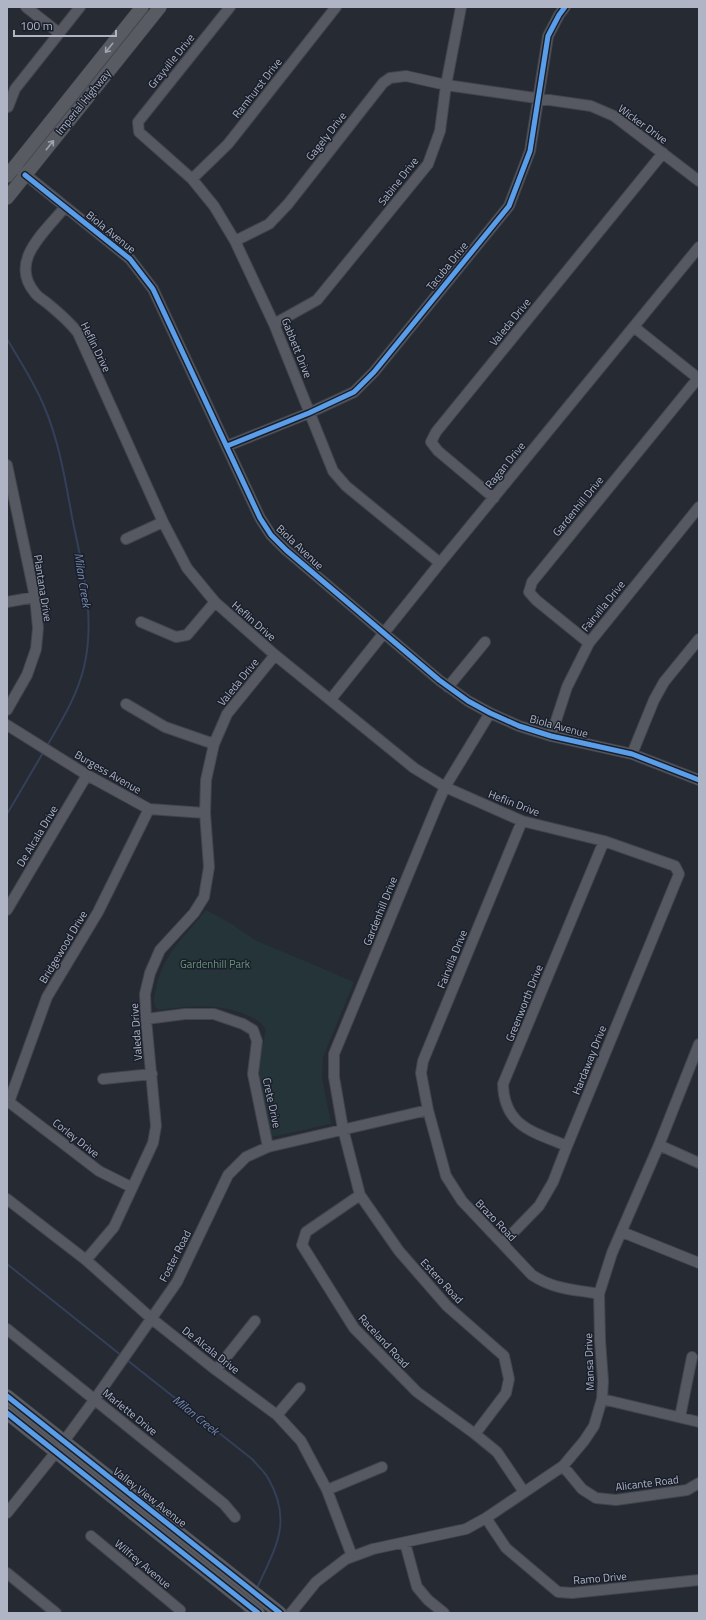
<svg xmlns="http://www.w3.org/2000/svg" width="706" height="1620" viewBox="0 0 706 1620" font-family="'Titillium Web',sans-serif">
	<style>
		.green { fill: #243438 }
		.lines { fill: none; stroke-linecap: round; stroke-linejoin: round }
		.stream { stroke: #343f5a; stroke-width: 2 }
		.minor-casing { stroke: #42454b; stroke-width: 12 }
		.major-casing { stroke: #43474f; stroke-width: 14 }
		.minor { stroke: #565961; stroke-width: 10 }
		.major { stroke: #585b62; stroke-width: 13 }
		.cycleway-casing { stroke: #1a1f2c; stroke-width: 8 }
		.cycleway { stroke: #5a9eea; stroke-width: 5 }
		.oneway { stroke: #9ea3b0 }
		.labels { text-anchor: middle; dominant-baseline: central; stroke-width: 3; stroke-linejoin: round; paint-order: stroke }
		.street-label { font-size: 11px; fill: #afb5c4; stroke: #1a1f2c }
		.park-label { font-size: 11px; fill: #679476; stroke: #1a1f2c }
		.water-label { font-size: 12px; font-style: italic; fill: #7788ac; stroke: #1a1f2c }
	</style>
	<rect width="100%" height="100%" fill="#262a32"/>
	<path class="green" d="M 206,910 L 230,923 L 255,940 L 354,982 L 323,1057 L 322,1078 L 331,1124 L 271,1137 L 259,1086 L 260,1057 L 266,1030 C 260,1020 252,1017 242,1013 C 213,1003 188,1006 159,1010 C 152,1006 154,1001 155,994 C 161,955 183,939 206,910 Z"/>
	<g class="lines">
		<path class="stream" d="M 7,339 C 20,361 34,382 44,406 C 59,441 65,479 72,517 C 82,567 96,616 84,667 C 77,696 62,720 47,746
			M 7,814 L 44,751
			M 7,1264 L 122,1356
			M 127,1360 L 252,1459 C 257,1465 264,1471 268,1478 C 293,1521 276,1547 257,1588
			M 243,1613 L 246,1609"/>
		<g class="minor-casing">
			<path id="minor" d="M 26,7 L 59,33
				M 230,7 L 138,122 L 139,132 L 192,179 L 214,206 L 235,241 L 274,324 L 333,471 L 346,486 L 440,563
				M 8,107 L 15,89 L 80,7
				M 21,171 L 130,259 L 153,289 L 260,518 L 271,535 L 286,550 L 439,680 L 468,701 L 490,713 L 519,726 L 551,736 L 632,754 L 699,780
				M 192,179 L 228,144 L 336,7
				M 65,207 C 45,232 8,261 35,293 C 38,297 43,300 47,303 C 58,312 69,321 78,333 L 163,522 L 187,568 L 215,602 L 275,655 L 414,768 L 445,787 L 522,821 L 604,841 L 675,866 L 679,874 L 567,1146 L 553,1182 L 539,1206 L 503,1243
				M 235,241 L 269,224 L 288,204 L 383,83 L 390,78 L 406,76 L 446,85 L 591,106 L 614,116 L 699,181
				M 274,324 L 317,300 L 428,164 L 440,131 L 446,85 L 461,7
				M 634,327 L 699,379
				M 227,446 L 309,413 L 354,392 L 374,372 L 509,206 L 530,151 L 548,36 L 559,15 L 565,7
				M 7,465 L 35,597 L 38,628 L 36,649 L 27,675 L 7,710
				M 494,498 L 438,451 L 431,442 L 436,432 L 663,153
				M 126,539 L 163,522
				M 7,602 L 35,597
				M 141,622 L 176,637 L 187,635 L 215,602
				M 589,643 L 536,600 L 529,592 L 532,582 L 699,377
				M 448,687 L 485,642
				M 331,699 L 440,563 L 699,247
				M 126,704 L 165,727 L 214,744
				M 7,725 L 87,775 L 149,809 L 205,813
				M 551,736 L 567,687 L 589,643 L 699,507
				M 632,754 L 654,700 L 664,682 L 699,639
				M 522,821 L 423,1061 L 421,1073 L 428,1110 L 446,1176 L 462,1201 L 532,1275 C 555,1290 573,1289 599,1294
				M 7,910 L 87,775
				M 146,1019 L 185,1014 L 214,1014 L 243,1024 L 253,1030 L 257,1041 L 253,1074 L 268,1147
				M 103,1079 L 152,1074
				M 659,1145 L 699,1163
				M 567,1146 C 533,1132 504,1126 503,1084 L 604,841
				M 131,1187 L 99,1171 L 9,1102 L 47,997 L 98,912 L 149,809
				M 360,1195 L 306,1232 L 302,1245 L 354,1328 L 417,1392 L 475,1434 L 497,1452 L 524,1492
				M 7,1199 L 86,1260 L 152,1319 L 216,1370 L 277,1415 L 301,1441 L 327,1490 L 352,1556
				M 622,1232 L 699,1263
				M 86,1260 L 114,1227 L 153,1143 L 156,1126 L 146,1019 L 145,994 L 150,973 L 160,950 L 194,913 L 204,897 L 209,867 L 205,813 L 206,780 L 214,744 L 227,714 L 275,655
				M 7,1329 L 224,1504 L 235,1517
				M 216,1370 L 255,1321
				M 602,1399 L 699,1422
				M 277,1415 L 300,1388
				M 680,1417 L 692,1357
				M 475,1434 L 506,1393 L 509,1379 L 504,1356 L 447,1306 L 399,1251 L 360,1195 L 343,1129 L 334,1077 L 334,1054 L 437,805 L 445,787 L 490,713
				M 563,1466 L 582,1489 L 596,1498 L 616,1500 L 687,1490 L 699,1483
				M 327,1490 L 382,1467
				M 7,1513 L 56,1452 L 95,1399 L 177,1282 L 228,1175 L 246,1157 L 268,1147 L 428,1110
				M 486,1518 L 506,1548 L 558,1592 L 572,1593 L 699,1580
				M 91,1536 L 180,1610 L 179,1613
				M 405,1543 L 417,1587 L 428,1600 L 444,1613
				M 7,1573 L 56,1613
				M 291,1613 L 316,1582 L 346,1559 L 373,1549 L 466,1529 L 486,1518 L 563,1466 L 584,1441 L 594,1426 L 602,1399 L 603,1381 L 600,1340 L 599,1294 L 612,1253 L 659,1145 L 699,1044"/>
		</g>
		<g class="major-casing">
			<path id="major" d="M 7,176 L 142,7
				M 7,198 L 160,7
				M 7,1396 L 280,1613
				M 7,1413 L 258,1613"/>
		</g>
		<use href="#minor" class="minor"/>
		<use href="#major" class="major"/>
		<g class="cycleway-casing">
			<path id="cycleway" d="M 25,175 L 130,259 L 153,289 L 260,518 L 271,535 L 286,550 L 439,680 L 468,701 L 490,713 L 519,726 L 551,736 L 632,754 L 699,780
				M 227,446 L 309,413 L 354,392 L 374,372 L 509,206 L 530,151 L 548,36 L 559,15 L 565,7
				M 7,1396 L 280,1613
				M 7,1413 L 258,1613"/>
		</g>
		<use href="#cycleway" class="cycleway"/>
	</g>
	<defs><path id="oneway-shaft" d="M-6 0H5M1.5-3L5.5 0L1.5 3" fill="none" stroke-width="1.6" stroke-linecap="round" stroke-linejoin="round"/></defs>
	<g class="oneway">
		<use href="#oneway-shaft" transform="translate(109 48) rotate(129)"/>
		<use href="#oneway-shaft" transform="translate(50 145) rotate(-51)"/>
	</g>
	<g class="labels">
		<g class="street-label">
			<text transform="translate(171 61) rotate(-51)">Grayville Drive</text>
			<text transform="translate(257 88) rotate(-52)">Ramhurst Drive</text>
			<text transform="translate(83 102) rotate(-51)">Imperial Highway</text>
			<text transform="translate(643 124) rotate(36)">Wicker Drive</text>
			<text transform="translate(326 136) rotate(-52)">Gagely Drive</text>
			<text transform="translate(398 181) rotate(-52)">Sabine Drive</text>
			<text transform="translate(111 232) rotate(39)">Biola Avenue</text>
			<text transform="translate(447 266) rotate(-51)">Tacuba Drive</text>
			<text transform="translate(510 322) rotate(-51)">Valeda Drive</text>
			<text transform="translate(96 347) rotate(64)">Heflin Drive</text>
			<text transform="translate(297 348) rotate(68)">Gabbett Drive</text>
			<text transform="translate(505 465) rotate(-51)">Ragan Drive</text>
			<text transform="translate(578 506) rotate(-51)">Gardenhill Drive</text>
			<text transform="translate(300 547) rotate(43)">Biola Avenue</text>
			<text transform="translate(43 588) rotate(81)">Plantana Drive</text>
			<text transform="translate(603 606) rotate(-51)">Fairvilla Drive</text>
			<text transform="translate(254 621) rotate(41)">Heflin Drive</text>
			<text transform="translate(238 682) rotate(-51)">Valeda Drive</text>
			<text transform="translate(559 726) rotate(15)">Biola Avenue</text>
			<text transform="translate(108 772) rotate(30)">Burgess Avenue</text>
			<text transform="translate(514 803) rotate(21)">Heflin Drive</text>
			<text transform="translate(37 836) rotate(-59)">De Alcala Drive</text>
			<text transform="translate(380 911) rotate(-68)">Gardenhill Drive</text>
			<text transform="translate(63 947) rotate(-59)">Bridgewood Drive</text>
			<text transform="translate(452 959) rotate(-68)">Fairvilla Drive</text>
			<text transform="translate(524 1003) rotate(-68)">Greenworth Drive</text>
			<text transform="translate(136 1032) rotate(-94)">Valeda Drive</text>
			<text transform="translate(589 1060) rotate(-68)">Hardaway Drive</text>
			<text transform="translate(272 1103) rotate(78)">Crete Drive</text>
			<text transform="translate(76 1138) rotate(38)">Corley Drive</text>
			<text transform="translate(496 1220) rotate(46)">Brazo Road</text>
			<text transform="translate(175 1256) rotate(-63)">Foster Road</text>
			<text transform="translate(442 1281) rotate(47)">Estero Road</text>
			<text transform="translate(384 1341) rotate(47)">Raceland Road</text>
			<text transform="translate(211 1350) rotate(38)">De Alcala Drive</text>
			<text transform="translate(589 1362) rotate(-92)">Mansa Drive</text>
			<text transform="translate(130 1412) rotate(39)">Marlette Drive</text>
			<text transform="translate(647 1483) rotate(-7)">Alicante Road</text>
			<text transform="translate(150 1497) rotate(38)">Valley View Avenue</text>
			<text transform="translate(143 1564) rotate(40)">Wilfrey Avenue</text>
			<text transform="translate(600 1578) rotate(-5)">Ramo Drive</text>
		</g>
		<g class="park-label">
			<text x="215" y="964">Gardenhill Park</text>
		</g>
		<g class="water-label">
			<text transform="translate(83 580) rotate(81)">Milan Creek</text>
			<text transform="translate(196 1415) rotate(39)">Milan Creek</text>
		</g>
	</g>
	<rect width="706" height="1620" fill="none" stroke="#afb5c4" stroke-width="16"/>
	<path d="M14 30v6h102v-6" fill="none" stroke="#afb5c4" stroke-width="2"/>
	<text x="20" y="30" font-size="12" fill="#afb5c4" stroke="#1a1f2c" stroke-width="3" paint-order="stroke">100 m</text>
</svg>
